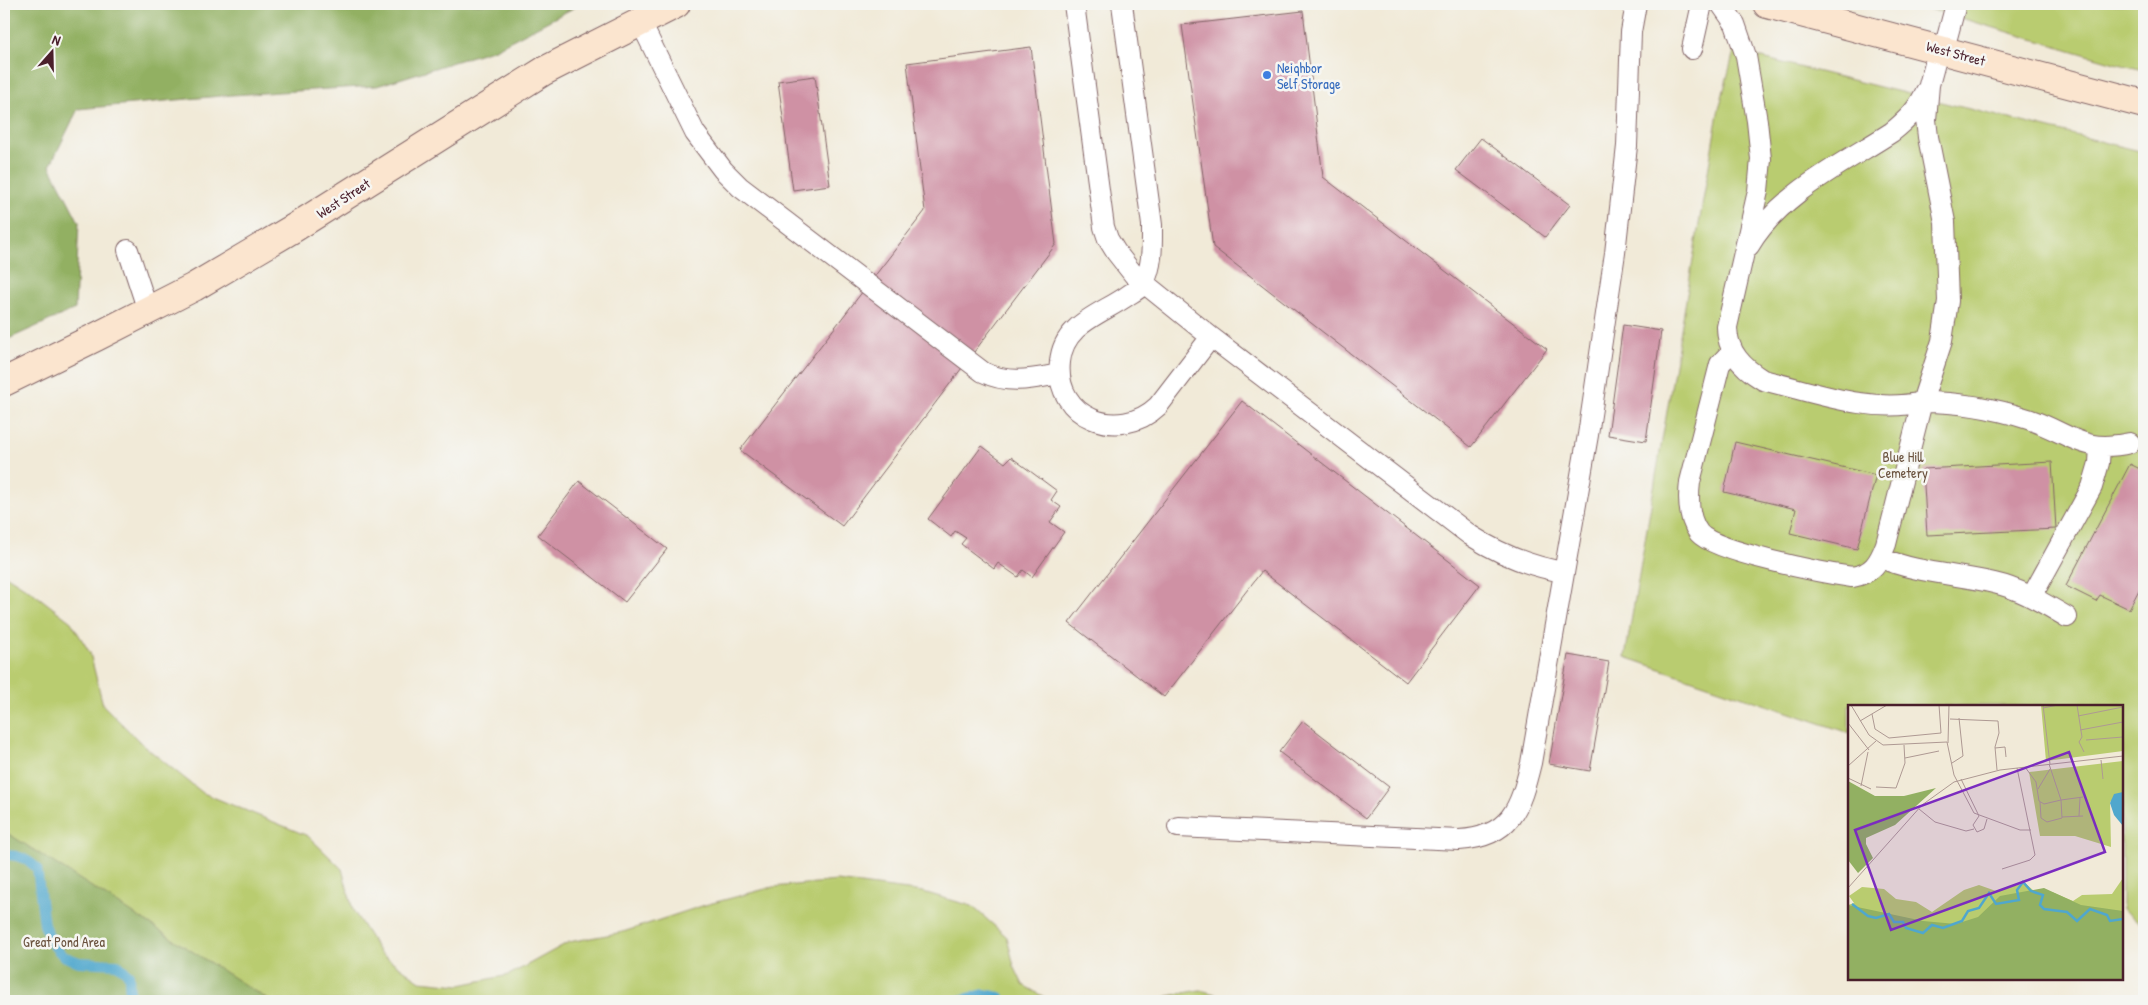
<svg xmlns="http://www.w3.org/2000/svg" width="2148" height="1005" viewBox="0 0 2148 1005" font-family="'Patrick Hand',sans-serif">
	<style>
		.green { fill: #b9cc6f; stroke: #82764d }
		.forest { fill: #92b062; stroke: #6e6846 }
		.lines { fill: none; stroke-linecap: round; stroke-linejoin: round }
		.stream { stroke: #50a7cd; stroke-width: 10 }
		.building { fill: #cf91a4 }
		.lane-casing { stroke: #846668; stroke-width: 22 }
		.secondary-casing { stroke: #846668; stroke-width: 30 }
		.lane { stroke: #fff; stroke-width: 20 }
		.secondary { stroke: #fbe5cf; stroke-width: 28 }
		.shop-dot { fill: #3f7fe0; stroke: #f6f6f2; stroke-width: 2 }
		.labels { text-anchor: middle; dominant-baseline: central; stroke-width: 5; stroke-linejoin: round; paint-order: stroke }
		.street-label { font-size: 14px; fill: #4a1f2b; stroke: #f6f6f2 }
		.shop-label { font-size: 14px; fill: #366cbe; stroke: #f6f6f2; text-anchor: start }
		.park-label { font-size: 14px; fill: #6b533f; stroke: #f6f6f2 }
		.inset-river { fill: none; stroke: #50a7cd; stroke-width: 2.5 }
		.inset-road { fill: none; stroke: #ae9993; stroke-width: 1 }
		.view { fill: #7b2cbf; fill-opacity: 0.15; stroke: #7b2cbf; stroke-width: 2.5 }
		.inset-edge { fill: none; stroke: #4a1f2b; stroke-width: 2.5 }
	</style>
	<rect width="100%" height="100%" fill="#f6f6f2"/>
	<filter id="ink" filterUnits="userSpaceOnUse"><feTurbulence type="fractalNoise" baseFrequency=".02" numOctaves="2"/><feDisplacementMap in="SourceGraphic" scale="10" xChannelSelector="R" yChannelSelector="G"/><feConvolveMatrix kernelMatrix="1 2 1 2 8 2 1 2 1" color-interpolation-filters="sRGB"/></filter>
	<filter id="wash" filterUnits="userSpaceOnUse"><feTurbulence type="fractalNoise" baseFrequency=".0096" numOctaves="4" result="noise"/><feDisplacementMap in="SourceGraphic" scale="20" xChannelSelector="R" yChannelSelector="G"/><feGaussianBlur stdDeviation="1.12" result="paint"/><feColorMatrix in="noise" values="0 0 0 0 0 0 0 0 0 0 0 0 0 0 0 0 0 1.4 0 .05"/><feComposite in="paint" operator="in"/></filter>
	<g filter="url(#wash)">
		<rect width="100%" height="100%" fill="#f1ead8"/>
		<path class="green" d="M 1916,4 L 2144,4 L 2144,70 L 2118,64 L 1916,5 Z
			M 1734,51 L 2144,152 L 2144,926 L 2122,909 L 2122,706 L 1849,706 L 1849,733 L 1625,657 L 1718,113 Z
			M 4,574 L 32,592 L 71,622 L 90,653 L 103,705 L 143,745 L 203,793 L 308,836 L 342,869 L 353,910 L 380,953 L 420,981 L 460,985 L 509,975 L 569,942 L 623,932 L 705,905 L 773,887 L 837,881 L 923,892 L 972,906 L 1007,937 L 1014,966 L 1023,985 L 1051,1001 L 4,1001 Z
			M 1200,990 L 1242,1001 L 1155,1001 L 1168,996 Z"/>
		<path class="forest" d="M 4,4 L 581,4 L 495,49 L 377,86 L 232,95 L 78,109 L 50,166 L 79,222 L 75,309 L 4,341 Z
			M 4,831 L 270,1001 L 4,1001 Z"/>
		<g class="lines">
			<path class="stream" d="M 4,856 C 17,853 28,860 37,868 L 44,925 L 53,945 L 63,956 L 79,962 L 117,964 L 129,975 L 130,1001
				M 956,1001 L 984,994 L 1000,997 L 1001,1001"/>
		</g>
		<g id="blocks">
			<path class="building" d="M 1303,11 L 1323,177 L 1547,349 L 1471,447 L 1213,247 L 1182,25 Z
				M 1031,47 L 1056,244 L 842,526 L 740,450 L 925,211 L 907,63 Z
				M 815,76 L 830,185 L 793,190 L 778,81 Z
				M 1481,138 L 1570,205 L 1545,237 L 1456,170 Z
				M 1623,325 L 1661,331 L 1646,441 L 1608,435 Z
				M 1242,401 L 1480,585 L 1406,682 L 1262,571 L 1164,697 L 1069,623 Z
				M 1735,442 L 1876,475 L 1857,549 L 1790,533 L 1796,509 L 1724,492 Z
				M 982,446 L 1005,463 L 1011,457 L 1057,491 L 1051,500 L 1061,507 L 1050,522 L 1064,532 L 1032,577 L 1023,570 L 1018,577 L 998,563 L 994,569 L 961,544 L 966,538 L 955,531 L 951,537 L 928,519 Z
				M 2052,462 L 2056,529 L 1927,535 L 1923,469 Z
				M 2130,464 L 2144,471 L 2144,586 L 2142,584 L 2129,609 L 2100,595 L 2096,601 L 2066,586 Z
				M 579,481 L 667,549 L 625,602 L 538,535 Z
				M 1568,655 L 1609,662 L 1590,771 L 1549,764 Z
				M 1303,721 L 1389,787 L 1366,818 L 1279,752 Z"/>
		</g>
	</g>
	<g filter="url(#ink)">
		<use href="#blocks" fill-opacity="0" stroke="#846668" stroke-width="1"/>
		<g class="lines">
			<g class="lane-casing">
				<path id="lane" d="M 1074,4 L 1104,227 L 1108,239 L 1116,252 L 1134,275 L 1211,337 L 1470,535 C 1499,554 1529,566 1563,572
					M 1122,4 L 1152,225 C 1152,243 1153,266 1144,282 C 1142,287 1135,291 1130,294 C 1103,314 1063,323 1060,362 C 1054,418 1119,443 1158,406 L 1211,337
					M 1721,4 L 1735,24 L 1746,56 L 1757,121 L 1761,159 L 1758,191 L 1727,327 C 1727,352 1743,368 1763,380 C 1814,392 1870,414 1922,402 L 1942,341 L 1948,301 L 1945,222 L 1928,137 L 1926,120 L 1929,85 L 1939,48
					M 640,21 L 695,133 L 723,170 L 740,187 L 983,372 C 1009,385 1032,379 1059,374
					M 1692,49 L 1702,4
					M 1944,49 L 1956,4
					M 1749,246 C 1780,193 1843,164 1892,132 C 1907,120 1918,109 1926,91
					M 128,250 L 148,311
					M 1732,351 L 1720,364 L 1690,482 C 1688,499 1688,519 1699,533 C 1715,552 1824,573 1852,577 C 1872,574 1879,563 1886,544 L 1922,402 C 1958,402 1994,408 2028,419 C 2070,433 2082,454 2130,443
					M 1881,558 C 1917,573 1956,574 1994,583 C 2021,589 2043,603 2067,617
					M 2032,596 L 2092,487 L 2099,463 L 2100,447
					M 1178,827 L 1459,840 C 1511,837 1520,808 1531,763 L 1588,435 L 1615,253 L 1627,146 L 1631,32 L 1636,4"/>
			</g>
			<g class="secondary-casing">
				<path id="secondary" d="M 1767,4 L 2144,104
					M 4,382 L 96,337 L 194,287 L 294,228 L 544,71 L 676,4"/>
			</g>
			<use href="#lane" class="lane"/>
			<use href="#secondary" class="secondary"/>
		</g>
	</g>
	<circle class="shop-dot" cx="1267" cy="75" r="5"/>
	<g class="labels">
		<g class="street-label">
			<text transform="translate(1956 53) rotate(15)">West Street</text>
			<text transform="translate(343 198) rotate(-33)">West Street</text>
		</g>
		<g class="shop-label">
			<text x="1277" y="67">Neighbor<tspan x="1277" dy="16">Self Storage</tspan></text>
		</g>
		<g class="park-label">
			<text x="1903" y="456">Blue Hill<tspan x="1903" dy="16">Cemetery</tspan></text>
			<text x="64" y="941">Great Pond Area</text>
		</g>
	</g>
	<g transform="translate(1848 705)">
		<rect width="275" height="275" fill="#f1ead8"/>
		<path d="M 193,0 L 275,0 L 275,46 L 198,56 ZM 275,56 L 275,87 L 262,97 L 263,142 L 227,131 L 192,131 L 181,67 ZM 275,173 L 275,275 L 0,275 L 0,200 L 6,198 L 1,191 L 14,182 L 36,184 L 48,194 L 68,197 L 84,207 L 116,185 L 131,180 L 148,186 L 177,178 L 186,186 L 204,187 L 225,196 L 234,190 L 264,189 Z" fill="#b9cc6f"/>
		<path d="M 0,76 L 27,91 L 56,91 L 88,83 L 47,120 L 18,133 L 18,139 L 25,153 L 10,168 L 0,155 ZM 196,183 L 233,200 L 275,206 L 275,275 L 0,275 L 0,200 L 75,216 L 108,219 L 130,212 L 152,191 Z" fill="#92b062"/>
		<path d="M 275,87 L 275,121 L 266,110 L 262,98 L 266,89 Z" fill="#50a7cd"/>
		<path class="inset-river" d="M 4,199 L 20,211 L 28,213 L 41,209 L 46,217 L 55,217 L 58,223 L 75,228 L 84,220 L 95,223 L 114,216 L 120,206 L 131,203 L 141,188 L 148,199 L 171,195 L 169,185 L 175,177 L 183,186 L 195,190 L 192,200 L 196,204 L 219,207 L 229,216 L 242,204 L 259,210 L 262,216 L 275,214"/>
		<path class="inset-road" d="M 3,0 L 21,30 L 35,40 L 99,37 L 106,70 L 126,108 L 172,125 L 183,125M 195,0 L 202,59M 229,0 L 234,32 L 231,37 L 236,47M 195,3 L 210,0M 24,9 L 27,24 L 41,33 L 93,28 L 91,0M 230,11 L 275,2M 102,14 L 150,16 L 151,28 L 147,42 L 149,65M 12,16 L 39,0M 0,18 L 21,45M 232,25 L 275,17M 238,35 L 275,32M 100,38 L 101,0M 147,43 L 157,42 L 158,52M 57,53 L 91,46M 253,55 L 255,74M 104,58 L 115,51 L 111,13M 0,61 L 28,36M 177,62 L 188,77 L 191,96 L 196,99 L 213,95 L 201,59M 0,73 L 23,84M 113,74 L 131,111M 13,81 L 20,47M 28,82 L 48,83 L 57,58 L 56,40M 190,84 L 202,64M 192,97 L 193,113 L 199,117 L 214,113 L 213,95 L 235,92M 71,104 L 87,117 L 118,126 L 126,124M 131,111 L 125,120 L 129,127 L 136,124 L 139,114M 231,111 L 232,93M 214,112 L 235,111M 154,164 L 182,155 L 187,150 L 169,63M 0,183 L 74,100 L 106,77 L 152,65 L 275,51"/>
		<path class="view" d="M 221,47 L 257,147 L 43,225 L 7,125 Z"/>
		<rect width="275" height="275" class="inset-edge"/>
	</g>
	<rect width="2148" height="1005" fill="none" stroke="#f6f6f2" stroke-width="20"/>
	<g transform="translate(52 52) rotate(20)" stroke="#f6f6f2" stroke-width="4" paint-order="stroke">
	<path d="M0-4L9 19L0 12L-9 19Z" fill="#4a1f2b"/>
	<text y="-8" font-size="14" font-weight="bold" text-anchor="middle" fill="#4a1f2b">N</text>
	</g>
</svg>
